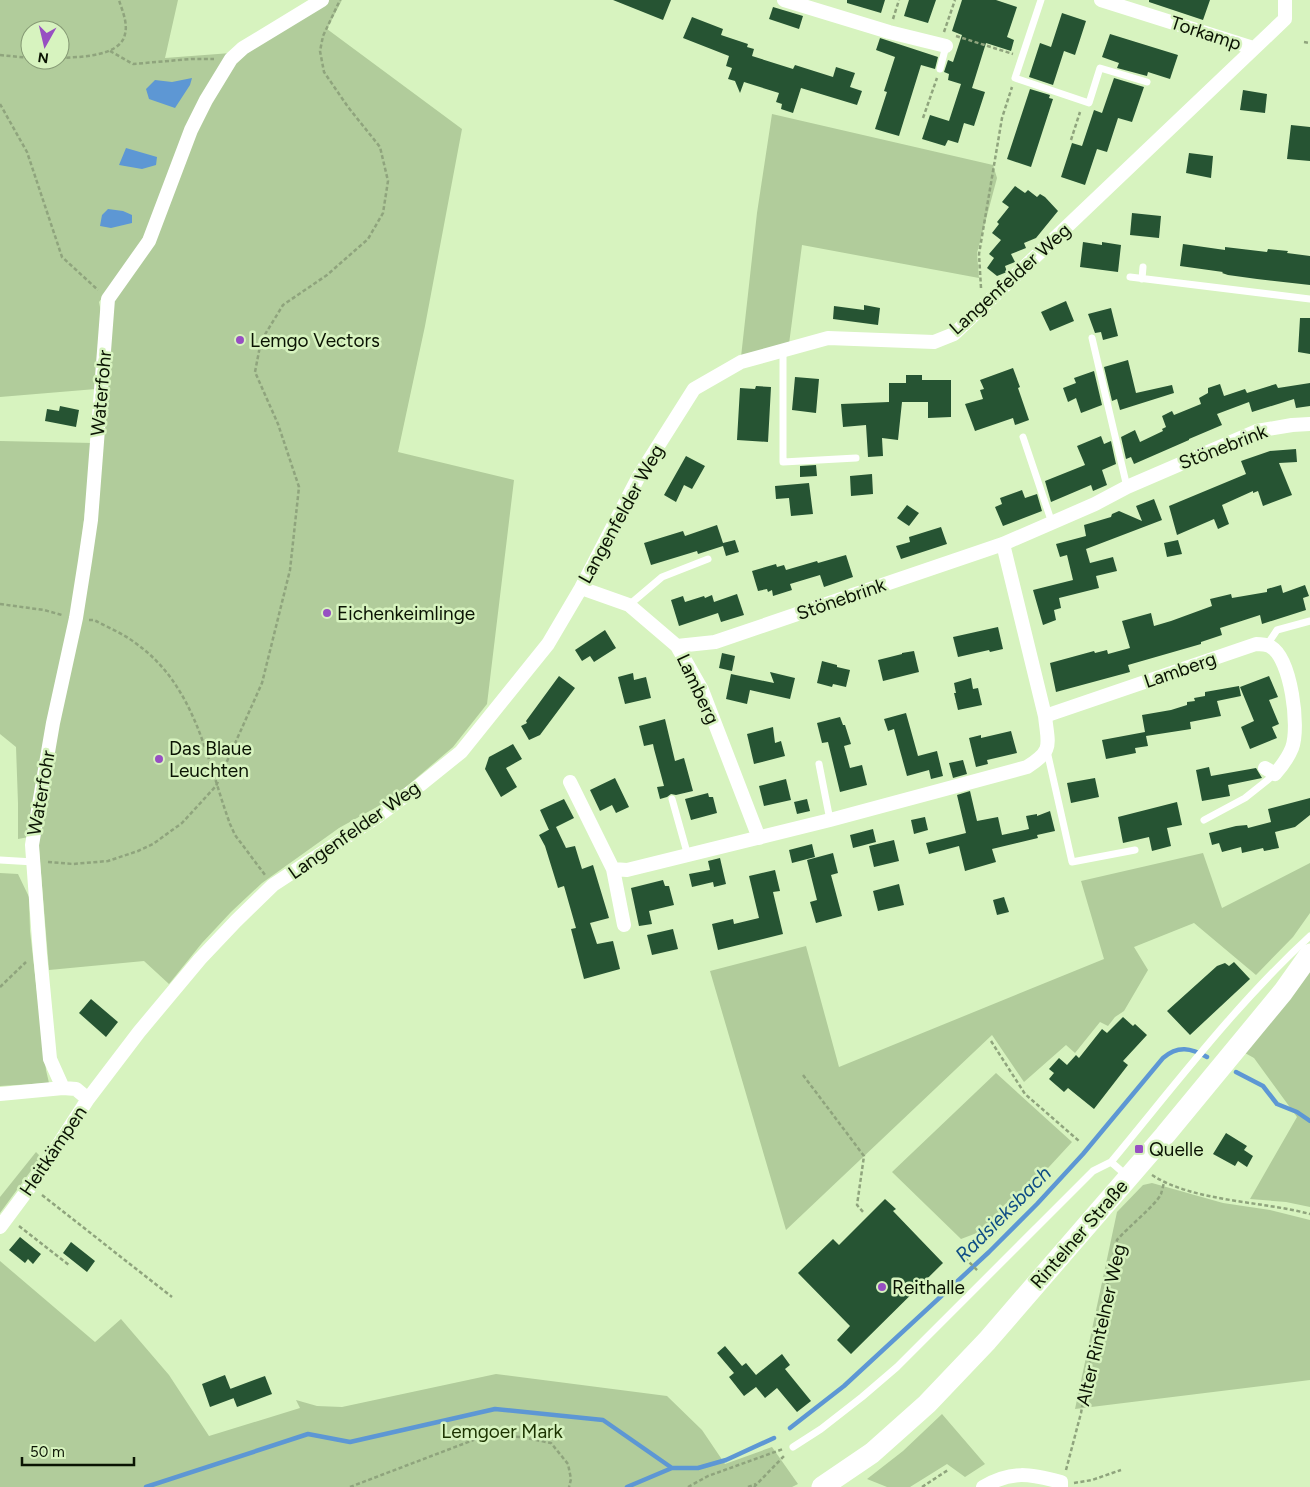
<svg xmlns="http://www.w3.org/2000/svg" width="1310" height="1487" viewBox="0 0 1310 1487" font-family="Figtree,sans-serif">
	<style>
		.green { fill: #b1cc9b; fill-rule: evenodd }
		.water { fill: #5d97d4 }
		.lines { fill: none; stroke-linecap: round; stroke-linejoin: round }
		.stream { stroke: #5d97d4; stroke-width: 4.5 }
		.building { fill: #265433 }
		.path { stroke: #8fa47d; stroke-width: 2.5; stroke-dasharray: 4 2.5; stroke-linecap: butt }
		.lane { stroke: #fff; stroke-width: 7 }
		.street { stroke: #fff; stroke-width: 14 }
		.primary { stroke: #fff; stroke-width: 21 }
		.poi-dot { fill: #974fc2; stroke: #d7f3bf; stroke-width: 2 }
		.labels { text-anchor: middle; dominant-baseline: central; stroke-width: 5; stroke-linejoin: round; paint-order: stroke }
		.street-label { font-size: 19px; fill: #0a1303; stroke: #d7f3bf }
		.poi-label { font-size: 19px; fill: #0a1303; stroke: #d7f3bf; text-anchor: start }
		.park-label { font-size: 19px; fill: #1c3300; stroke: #d7f3bf }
		.water-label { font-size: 20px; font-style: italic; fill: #0e4d85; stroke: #d7f3bf }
	</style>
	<rect width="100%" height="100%" fill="#d7f3bf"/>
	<path class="green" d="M 0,0 L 178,0 L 165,58 L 231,53 L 158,212 L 129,262 L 99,302 L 101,312 L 96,389 L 0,397 ZM 30,30 L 60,30 L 60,60 L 30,60 Z
		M 327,0 L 342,0 L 327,29 L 462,129 L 425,326 L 398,452 L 514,480 L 487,704 L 453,747 L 393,798 L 339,828 L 262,883 L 231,912 L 202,943 L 169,984 L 144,961 L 49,970 L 38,837 L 55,737 L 115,293 L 154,241 L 194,128 L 240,55 Z
		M 772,114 L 993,165 L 997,178 L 977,253 L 979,278 L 802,245 L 789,344 L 741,357 L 757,213 Z
		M 0,441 L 93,443 L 76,589 L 29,837 L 18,839 L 18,803 L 16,747 L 0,734 Z
		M 1203,853 L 1222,908 L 1310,863 L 1310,913 L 1293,937 L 1256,975 L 1194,923 L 1134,947 L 1148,970 L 1124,1011 L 1115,1017 L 1108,1026 L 1100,1022 L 1075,1053 L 1066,1045 L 1024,1082 L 992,1035 L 786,1230 L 710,971 L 806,946 L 839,1067 L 1104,959 L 1081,881 Z
		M 0,873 L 18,874 L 29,897 L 30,931 L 46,1070 L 49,1083 L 0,1086 Z
		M 1310,970 L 1310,1207 L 1286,1202 L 1250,1199 L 1297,1117 L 1254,1058 L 1245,1053 Z
		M 996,1073 L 1072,1142 L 1002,1218 L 982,1231 L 961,1239 L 892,1172 Z
		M 36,1152 L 41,1157 L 0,1213 L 0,1197 Z
		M 1152,1183 L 1223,1203 L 1270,1210 L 1310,1220 L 1310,1380 L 1075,1409 L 1117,1212 L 1143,1185 Z
		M 0,1261 L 95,1342 L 121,1319 L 169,1375 L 209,1436 L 300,1408 L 296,1400 L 317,1406 L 342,1407 L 496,1374 L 667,1396 L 702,1430 L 725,1464 L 772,1447 L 798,1484 L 792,1487 L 0,1487 Z
		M 942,1414 L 985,1464 L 965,1477 L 947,1464 L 910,1487 L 887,1487 L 867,1479 L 903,1451 Z"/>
	<path class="water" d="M 192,78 L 190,85 L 175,108 L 149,99 L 146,89 L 155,80 L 172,82 Z
		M 126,148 L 157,157 L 156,165 L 142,169 L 119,165 Z
		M 108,209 L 123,211 L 132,215 L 132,223 L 111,228 L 100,226 L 102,215 Z"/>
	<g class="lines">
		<path class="stream" d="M 1236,1072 L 1263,1086 L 1277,1104 L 1297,1112 L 1310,1121
			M 790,1428 L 844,1386 L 989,1252 L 1037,1204 L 1083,1154 L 1163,1058 C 1178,1045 1191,1048 1207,1057
			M 146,1487 L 308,1434 L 350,1442 L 495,1409 L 603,1420 L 672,1468
			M 627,1487 L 672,1468 L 698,1468 L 726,1460 L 774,1438"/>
	</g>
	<path class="building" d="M 613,0 L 671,0 L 663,20 Z
		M 847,0 L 885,0 L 881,13 L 847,3 Z
		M 909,0 L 936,0 L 928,23 L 904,16 Z
		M 962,0 L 996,0 L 1017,7 L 1007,37 L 1014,40 L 1011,51 L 986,43 L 972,88 L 985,92 L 974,126 L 964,123 L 958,143 L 948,140 L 945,146 L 922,139 L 930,115 L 949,121 L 961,84 L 948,80 L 949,74 L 944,72 L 948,60 L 953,62 L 962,35 L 952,31 Z
		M 1149,0 L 1210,0 L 1203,20 L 1149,2 Z
		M 773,7 L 803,16 L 799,29 L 769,19 Z
		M 1062,13 L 1086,21 L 1075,55 L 1064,51 L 1053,85 L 1029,77 L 1040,43 L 1051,47 Z
		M 692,17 L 723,29 L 721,35 L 748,44 L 747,47 L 754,49 L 752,56 L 793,69 L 795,65 L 833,77 L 836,67 L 855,73 L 850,87 L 862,91 L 857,105 L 801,88 L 793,113 L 781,109 L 782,104 L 776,102 L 779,93 L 744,82 L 740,93 L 735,81 L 728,79 L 732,68 L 726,66 L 729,56 L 683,38 Z
		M 1110,34 L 1178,55 L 1170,79 L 1148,72 L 1147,76 L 1117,68 L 1119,63 L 1102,57 Z
		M 880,38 L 938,57 L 935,69 L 921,65 L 899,136 L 875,129 L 887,92 L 884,91 L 895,57 L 876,50 Z
		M 1114,78 L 1144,87 L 1132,122 L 1118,118 L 1107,152 L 1097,149 L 1085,185 L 1061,177 L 1072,143 L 1082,146 L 1094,110 L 1102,113 Z
		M 1030,89 L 1050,95 L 1049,98 L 1053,99 L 1031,167 L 1007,159 Z
		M 1243,90 L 1267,94 L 1265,113 L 1240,110 Z
		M 1291,125 L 1310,127 L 1310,161 L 1287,159 Z
		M 1189,153 L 1213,156 L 1211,178 L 1186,173 Z
		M 1015,186 L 1025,193 L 1028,190 L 1037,197 L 1040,194 L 1045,197 L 1058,211 L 1036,238 L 1024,243 L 1026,248 L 1011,254 L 1015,262 L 1005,266 L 1007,272 L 997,276 L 987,268 L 994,258 L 989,254 L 1001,240 L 992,233 L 999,224 L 997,222 L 1009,207 L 1002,202 Z
		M 1132,213 L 1161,216 L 1159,238 L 1130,235 Z
		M 1083,242 L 1102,245 L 1102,242 L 1121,245 L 1118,272 L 1080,267 Z
		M 1183,244 L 1225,250 L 1225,247 L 1267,252 L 1268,249 L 1288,251 L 1287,253 L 1310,256 L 1310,285 L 1257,279 L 1228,275 L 1222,273 L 1223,272 L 1180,266 Z
		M 1066,301 L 1074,321 L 1050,331 L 1041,312 Z
		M 864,305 L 880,308 L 878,325 L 833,319 L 834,306 L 864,310 Z
		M 1111,308 L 1118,336 L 1103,340 L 1101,332 L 1095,333 L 1088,314 Z
		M 1300,318 L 1310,318 L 1310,354 L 1298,352 Z
		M 1128,360 L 1136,393 L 1172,385 L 1174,393 L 1120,410 L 1117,399 L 1112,401 L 1104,367 Z
		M 1013,368 L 1020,387 L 1018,388 L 1029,420 L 1015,425 L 1013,418 L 975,431 L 965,404 L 983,399 L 980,390 L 984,389 L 980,380 Z
		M 1094,371 L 1102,405 L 1081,413 L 1076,398 L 1068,402 L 1063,388 L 1076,383 L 1074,378 Z
		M 906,375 L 922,375 L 922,380 L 951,380 L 951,417 L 928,418 L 928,402 L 902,402 L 898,440 L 882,438 L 883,456 L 868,457 L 866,425 L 843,427 L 841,404 L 889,402 L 889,383 L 906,383 Z
		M 795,377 L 819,379 L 816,413 L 792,410 Z
		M 1310,383 L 1310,406 L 1296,408 L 1294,399 L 1252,412 L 1249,402 L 1217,414 L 1222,425 L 1189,439 L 1189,440 L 1134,464 L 1131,457 L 1126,459 L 1121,437 L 1135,430 L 1140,442 L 1163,431 L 1162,429 L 1166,427 L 1162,416 L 1172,411 L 1174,415 L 1201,404 L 1199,398 L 1208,393 L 1208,388 L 1220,384 L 1224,396 L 1245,389 L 1247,393 L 1276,384 L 1278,388 Z
		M 756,386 L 771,387 L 768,442 L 737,440 L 740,388 L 755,389 Z
		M 60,406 L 79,410 L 76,427 L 45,421 L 47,409 L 59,411 Z
		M 1101,436 L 1104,444 L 1111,441 L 1116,464 L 1102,470 L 1107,485 L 1093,491 L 1091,485 L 1051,502 L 1045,481 L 1085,465 L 1077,446 Z
		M 1296,449 L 1297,462 L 1279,463 L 1292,495 L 1263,506 L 1258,491 L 1253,493 L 1253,491 L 1222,505 L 1229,524 L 1218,529 L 1214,519 L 1177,535 L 1169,506 L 1246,474 L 1241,461 L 1270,451 Z
		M 686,456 L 705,466 L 692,489 L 684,485 L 676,502 L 664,495 Z
		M 816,465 L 817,476 L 800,477 L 800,466 Z
		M 872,474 L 873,494 L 851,496 L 850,476 Z
		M 809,483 L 813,514 L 791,516 L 789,498 L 776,499 L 775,486 Z
		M 1022,490 L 1025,498 L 1037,494 L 1042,511 L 1003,526 L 995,507 L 1002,504 L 1000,498 Z
		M 1154,499 L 1162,520 L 1086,549 L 1090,563 L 1113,557 L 1117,571 L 1096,576 L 1099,588 L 1059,598 L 1061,608 L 1054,610 L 1056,620 L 1043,625 L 1033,590 L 1073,580 L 1067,555 L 1060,557 L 1056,544 L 1086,536 L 1084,525 L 1111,517 L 1112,514 L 1119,511 L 1142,521 L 1136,506 Z
		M 907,505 L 919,513 L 909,526 L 897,518 Z
		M 717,525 L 723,543 L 735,540 L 739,552 L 726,556 L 723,546 L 698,554 L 697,551 L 651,565 L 644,543 L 683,531 L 685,536 Z
		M 941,527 L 947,544 L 901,559 L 896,546 L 910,542 L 909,537 Z
		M 1178,540 L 1182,554 L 1167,557 L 1164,543 Z
		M 846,555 L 853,577 L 824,587 L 820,575 L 790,584 L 792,590 L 773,596 L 772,590 L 768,592 L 767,589 L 758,591 L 752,571 L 776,564 L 777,567 L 784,565 L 786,570 L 817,561 L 818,563 Z
		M 1281,585 L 1283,593 L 1305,585 L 1309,596 L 1303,598 L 1306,610 L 1262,624 L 1260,615 L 1220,628 L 1222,635 L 1201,642 L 1201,644 L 1128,665 L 1130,672 L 1056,692 L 1050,663 L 1094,651 L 1095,653 L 1107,650 L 1108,654 L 1130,648 L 1122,621 L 1151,613 L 1154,626 L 1171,621 L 1212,606 L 1210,599 L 1231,594 L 1232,598 L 1267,592 L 1267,589 Z
		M 737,594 L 744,615 L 721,622 L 718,613 L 679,626 L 671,600 L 683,596 L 685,602 L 704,596 L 705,598 L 712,595 L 714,602 Z
		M 998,627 L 1003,649 L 990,652 L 989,650 L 958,657 L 953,637 Z
		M 605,630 L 616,648 L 594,662 L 590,656 L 582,661 L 575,650 Z
		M 914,651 L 919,672 L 883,681 L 878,660 L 902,654 L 902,653 Z
		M 722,653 L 735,656 L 732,671 L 719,668 Z
		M 822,661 L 837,665 L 837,667 L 850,670 L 846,687 L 833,684 L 832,687 L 817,683 Z
		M 770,672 L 795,678 L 790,699 L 750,690 L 747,704 L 726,699 L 731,674 L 774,683 Z
		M 633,673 L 634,680 L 646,677 L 651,698 L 625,704 L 618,677 Z
		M 559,676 L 575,688 L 540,735 L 529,740 L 521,726 L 527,723 L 526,721 Z
		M 1269,676 L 1278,697 L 1269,700 L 1279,724 L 1272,727 L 1277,738 L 1250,749 L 1241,727 L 1254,721 L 1240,687 Z
		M 971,678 L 973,689 L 978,688 L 982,705 L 958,710 L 954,693 L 956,693 L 954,683 Z
		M 1239,686 L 1241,696 L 1217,701 L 1221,716 L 1190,722 L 1191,729 L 1146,736 L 1148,746 L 1135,748 L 1136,753 L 1106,759 L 1102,740 L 1145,732 L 1142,715 L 1171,710 L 1187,705 L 1187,702 L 1195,701 L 1194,698 L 1205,696 L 1205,692 Z
		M 906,713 L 918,756 L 937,751 L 943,776 L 931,779 L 929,770 L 907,776 L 894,729 L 888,731 L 884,719 Z
		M 840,717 L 843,725 L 845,725 L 851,744 L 844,746 L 850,768 L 862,765 L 867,785 L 840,792 L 828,742 L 822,743 L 817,723 Z
		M 665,719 L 675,761 L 684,758 L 693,791 L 676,795 L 671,794 L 667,797 L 660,799 L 657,787 L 664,786 L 654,749 L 653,744 L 644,746 L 639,726 Z
		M 773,727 L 775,743 L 781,741 L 785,756 L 754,764 L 747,734 Z
		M 1011,731 L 1017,753 L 987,760 L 988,764 L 976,767 L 969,738 L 981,735 L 981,738 Z
		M 513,744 L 522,759 L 506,768 L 517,787 L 501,797 L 485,769 L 489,757 Z
		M 963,760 L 967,774 L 953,778 L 949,763 Z
		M 1209,767 L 1211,776 L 1256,768 L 1262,778 L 1228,785 L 1230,796 L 1202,801 L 1196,770 Z
		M 615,778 L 629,807 L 616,813 L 612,805 L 600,811 L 590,790 Z
		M 1095,778 L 1099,797 L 1071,803 L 1067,783 Z
		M 786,779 L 791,800 L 764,806 L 759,786 Z
		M 970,791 L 977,821 L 998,817 L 1002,835 L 1029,829 L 1026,816 L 1037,814 L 1037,816 L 1050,811 L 1055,831 L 1037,835 L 1038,838 L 992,849 L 996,862 L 965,871 L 959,846 L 929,854 L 926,843 L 966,833 L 957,795 Z
		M 708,793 L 709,797 L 713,797 L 717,813 L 691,820 L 685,799 Z
		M 1310,798 L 1310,815 L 1295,827 L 1275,832 L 1279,848 L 1264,851 L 1263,848 L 1242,853 L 1241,847 L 1222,852 L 1219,843 L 1212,845 L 1209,833 L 1236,826 L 1247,825 L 1248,828 L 1271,822 L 1268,809 Z
		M 564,799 L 574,818 L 556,827 L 566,848 L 575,846 L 582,869 L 593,865 L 609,918 L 590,923 L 597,944 L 613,941 L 620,969 L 584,979 L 571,929 L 576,928 L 564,886 L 558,888 L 545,846 L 539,835 L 552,828 L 549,830 L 540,810 Z
		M 807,799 L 810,811 L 797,814 L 794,802 Z
		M 1177,802 L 1182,825 L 1167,828 L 1171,846 L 1152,851 L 1149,837 L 1123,843 L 1118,817 Z
		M 925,817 L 928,830 L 914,834 L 911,820 Z
		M 873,829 L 876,842 L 853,848 L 850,835 Z
		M 894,840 L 899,861 L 874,867 L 869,846 Z
		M 812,844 L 815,857 L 792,863 L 789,850 Z
		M 833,853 L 838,873 L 831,875 L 842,916 L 816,923 L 810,902 L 817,900 L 807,860 Z
		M 720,858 L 726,884 L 714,887 L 713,882 L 692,887 L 689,874 L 710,870 L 708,861 Z
		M 775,870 L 780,891 L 773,892 L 783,934 L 718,950 L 712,924 L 733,919 L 734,924 L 759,918 L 749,876 Z
		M 663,880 L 665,886 L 669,886 L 674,905 L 649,911 L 652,924 L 639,926 L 631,888 Z
		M 899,884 L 904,905 L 878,911 L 873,891 Z
		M 1004,897 L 1009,912 L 997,915 L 993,900 Z
		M 673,929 L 678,949 L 652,955 L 647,935 Z
		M 1234,962 L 1250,979 L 1190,1035 L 1167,1011 L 1217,966 L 1225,963 L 1229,966 Z
		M 91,999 L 118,1022 L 106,1037 L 79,1013 Z
		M 1123,1017 L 1133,1026 L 1135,1024 L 1147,1035 L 1123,1061 L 1128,1065 L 1094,1109 L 1068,1088 L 1064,1092 L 1049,1079 L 1054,1073 L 1049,1069 L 1059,1058 L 1067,1065 L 1076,1055 L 1079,1058 L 1102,1029 L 1107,1033 Z
		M 1226,1133 L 1247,1146 L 1244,1150 L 1253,1156 L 1247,1167 L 1238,1161 L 1235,1166 L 1213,1154 Z
		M 885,1199 L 896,1209 L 893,1211 L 943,1263 L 851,1354 L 837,1340 L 850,1326 L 798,1273 L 833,1239 L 839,1245 Z
		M 20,1237 L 41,1254 L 33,1264 L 28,1259 L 25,1263 L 9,1250 Z
		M 71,1242 L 95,1261 L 87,1272 L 63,1253 Z
		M 725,1346 L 742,1366 L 746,1363 L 756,1375 L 782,1354 L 790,1365 L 785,1369 L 811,1401 L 797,1412 L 777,1388 L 765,1398 L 756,1387 L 744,1396 L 729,1377 L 734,1373 L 717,1353 Z
		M 225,1375 L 234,1398 L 210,1407 L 202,1384 Z
		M 265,1376 L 272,1394 L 237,1407 L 230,1389 Z"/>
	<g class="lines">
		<path class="path" d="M 893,19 L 899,0
			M 944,32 L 955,0
			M 956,36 L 1013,54
			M 1304,42 L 1310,43
			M 110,51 L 133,64 L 191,59 L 214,59
			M 0,55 L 30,58
			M 60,58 C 78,57 121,57 125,34 C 128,23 122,10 119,0
			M 0,104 L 27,152 L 62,257 L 98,290
			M 923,118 L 937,78
			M 1071,140 L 1080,112
			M 981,288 L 979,254 L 1002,118 L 1012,87
			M 0,604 L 44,610 L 62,615
			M 89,620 L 94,620 C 107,627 122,633 134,642 C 196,685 206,758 230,824 L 235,835 L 265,875
			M 48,862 L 73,864 L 108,861 L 138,851 L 153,844 L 182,823 L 216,786 L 262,683 L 290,570 L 299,487 L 278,424 L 255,372 L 261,341 L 283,305 L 327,275 L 368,239 L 383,213 L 388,181 L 380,147 L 348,107 L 324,72 L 320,51 L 323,36 L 340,0
			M 0,987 L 26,962
			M 991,1041 L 1025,1094 L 1079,1141
			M 803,1075 L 864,1156 L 857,1205 L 864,1213
			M 1152,1175 C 1194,1202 1262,1201 1310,1214
			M 42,1195 L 172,1297
			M 19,1226 L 69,1265
			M 965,1258 L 978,1271
			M 1066,1470 L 1081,1413 L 1090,1362 L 1117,1240 C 1127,1228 1156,1205 1161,1194 C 1162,1191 1163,1186 1164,1183
			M 1074,1483 L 1092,1480 L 1121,1470
			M 350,1487 L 484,1436 L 521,1437 L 551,1443 L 568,1464 L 571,1479 L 569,1487
			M 688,1487 L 708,1476 L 783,1449
			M 748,1487 L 756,1484
			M 754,1487 L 785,1455
			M 922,1487 L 948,1470"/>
		<path class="lane" d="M 1041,0 L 1015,78 L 1089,103 L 1100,68 L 1147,82
			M 940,69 L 946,46
			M 1130,277 L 1310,299
			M 1142,279 L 1143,267
			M 1092,338 L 1127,487
			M 783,350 L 783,462 L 856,458
			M 1023,437 L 1052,523
			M 629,605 L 662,577 L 708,559
			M 1267,645 L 1277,630 L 1310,621
			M 1047,751 L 1072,862 L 1135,850
			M 819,764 L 830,820
			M 672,799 L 688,856
			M 1204,820 L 1245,798 L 1275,774
			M 0,860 L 34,862
			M 1111,1162 L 1126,1175
			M 793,1447 L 821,1429 L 862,1397 L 897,1367 L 1093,1171 L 1111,1162 C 1175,1085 1236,1004 1310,936"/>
		<path class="street" d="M 784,0 L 889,32 L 946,46
			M 1101,0 L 1253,48
			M 581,588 L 629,605 L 677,646 L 702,690 L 759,838
			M 677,646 L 715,642 L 1003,544 L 1095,504 L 1127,487 L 1257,431 L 1292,425 L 1310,424
			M 1045,716 L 1256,644 C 1261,644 1267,644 1271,647 C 1291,659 1300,727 1292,748 C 1288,758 1282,766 1275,774 L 1265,768
			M 570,782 L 613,869 L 624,925
			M 613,869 L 627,870 L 830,820 L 1027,767 C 1054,750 1048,745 1045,716 L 1003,544
			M 63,1088 L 50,1059 L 40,954 L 32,845 L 53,723 L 76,618 L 85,561 L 91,520 L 108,299 L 149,241 L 191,130 L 206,100 L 231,59 L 243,48 L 322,0
			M 0,1094 L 63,1088 L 76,1089 L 88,1099
			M 0,1227 L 38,1176 L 88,1099 L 139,1032 L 200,959 L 236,921 L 273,885 L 377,817 L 420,785 L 461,752 L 548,644 L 581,588 L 639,476 L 694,389 L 741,362 L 828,338 L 934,342 L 954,334 L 1285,19 L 1285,0
			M 983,1487 C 1012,1470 1030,1474 1061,1482 L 1061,1487"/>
		<path class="primary" d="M 822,1487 L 872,1453 L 927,1404 L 987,1341 L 1165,1135 L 1283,992 L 1310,954"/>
	</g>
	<g class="poi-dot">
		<circle cx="240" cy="340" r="5"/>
		<circle cx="327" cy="613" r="5"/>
		<circle cx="159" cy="759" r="5"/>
		<rect x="1134" y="1144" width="10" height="10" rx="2.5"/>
		<circle cx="882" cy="1287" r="5"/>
	</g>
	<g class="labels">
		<g class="street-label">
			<text transform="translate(1206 33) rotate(18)">Torkamp</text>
			<text transform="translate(1010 279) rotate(-42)">Langenfelder Weg</text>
			<text transform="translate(101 393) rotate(-85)">Waterfohr</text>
			<text transform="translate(1223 447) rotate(-21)">Stönebrink</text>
			<text transform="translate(621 514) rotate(-61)">Langenfelder Weg</text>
			<text transform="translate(841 599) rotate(-19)">Stönebrink</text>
			<text transform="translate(1180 670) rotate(-19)">Lamberg</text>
			<text transform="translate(698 689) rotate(65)">Lamberg</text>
			<text transform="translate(41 793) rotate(-80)">Waterfohr</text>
			<text transform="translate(354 830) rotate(-35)">Langenfelder Weg</text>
			<text transform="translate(53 1151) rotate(-56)">Heitkämpen</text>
			<text transform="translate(1079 1234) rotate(-49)">Rintelner Straße</text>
			<text transform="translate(1101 1325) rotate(-77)">Alter Rintelner Weg</text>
		</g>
		<g class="poi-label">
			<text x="250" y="340">Lemgo Vectors</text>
			<text x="337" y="613">Eichenkeimlinge</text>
			<text x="169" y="748">Das Blaue<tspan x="169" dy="22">Leuchten</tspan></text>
			<text x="1149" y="1149">Quelle</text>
			<text x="892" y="1287">Reithalle</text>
		</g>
		<g class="park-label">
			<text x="502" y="1431">Lemgoer Mark</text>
		</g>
		<g class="water-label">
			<text transform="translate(1003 1214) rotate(-45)">Radsieksbach</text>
		</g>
	</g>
	<g transform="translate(45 45) rotate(188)"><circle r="24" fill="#d7f3bf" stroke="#859974"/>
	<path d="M0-4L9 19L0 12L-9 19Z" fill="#974fc2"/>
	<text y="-8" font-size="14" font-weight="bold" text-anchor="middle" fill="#0a1303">N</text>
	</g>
	<path d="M22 1457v8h112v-8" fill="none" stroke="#0a1303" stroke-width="2.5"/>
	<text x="30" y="1457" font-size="15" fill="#0a1303" stroke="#d7f3bf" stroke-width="4" paint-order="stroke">50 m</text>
</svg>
